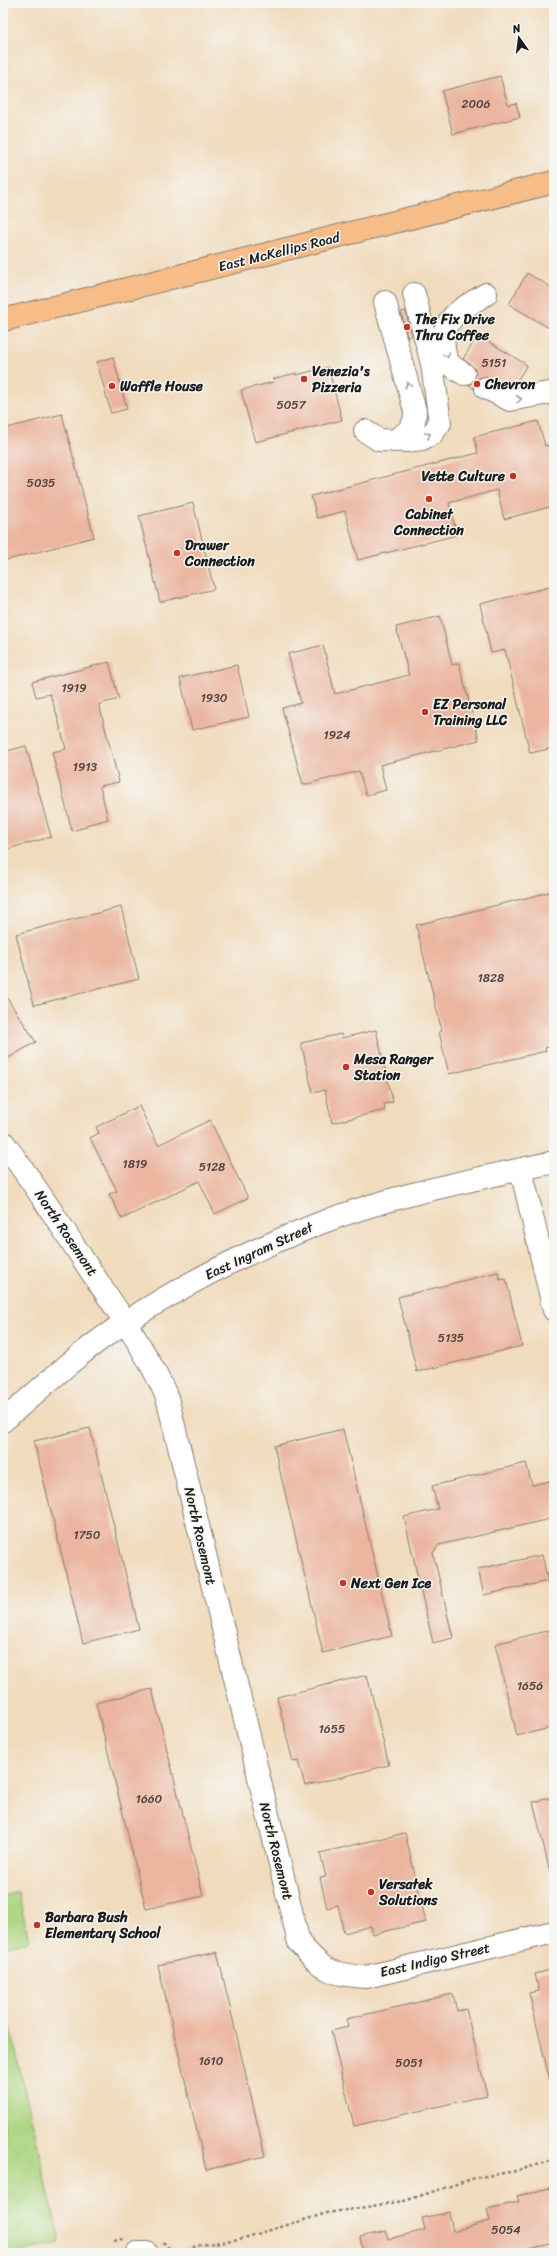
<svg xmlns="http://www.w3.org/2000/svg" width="557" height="2256" viewBox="0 0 557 2256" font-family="Sriracha,sans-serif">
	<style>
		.green { fill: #acd681; stroke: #64794e }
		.building { fill: #ebb59f }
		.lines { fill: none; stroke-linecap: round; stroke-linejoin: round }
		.minor-casing { stroke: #867c6c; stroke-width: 24 }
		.major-casing { stroke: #867c6c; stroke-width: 24 }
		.path { stroke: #867c6c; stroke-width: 2.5; stroke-dasharray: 3 3; stroke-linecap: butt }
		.minor { stroke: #fff; stroke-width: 22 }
		.major { stroke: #f7bd88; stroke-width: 22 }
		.oneway { stroke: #999 }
		.poi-dot { fill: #c8321e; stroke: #f6f6f2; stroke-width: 1.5 }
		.labels { text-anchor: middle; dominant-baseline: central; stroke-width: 3; stroke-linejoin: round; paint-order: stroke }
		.number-label { font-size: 12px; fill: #50423d }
		.street-label { font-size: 14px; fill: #1c1c1c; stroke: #f6f6f2 }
		.poi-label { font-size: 14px; font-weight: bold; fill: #1c1c1c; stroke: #f6f6f2; text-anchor: start }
	</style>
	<rect width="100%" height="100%" fill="#f6f6f2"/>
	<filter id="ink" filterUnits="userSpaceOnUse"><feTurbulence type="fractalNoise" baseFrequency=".025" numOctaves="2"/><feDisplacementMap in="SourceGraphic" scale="8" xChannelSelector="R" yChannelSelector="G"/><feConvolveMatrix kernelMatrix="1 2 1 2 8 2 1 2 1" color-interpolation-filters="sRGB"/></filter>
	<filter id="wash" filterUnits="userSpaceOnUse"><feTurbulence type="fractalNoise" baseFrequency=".012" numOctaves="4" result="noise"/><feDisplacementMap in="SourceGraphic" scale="16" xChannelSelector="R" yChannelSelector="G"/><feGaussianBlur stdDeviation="0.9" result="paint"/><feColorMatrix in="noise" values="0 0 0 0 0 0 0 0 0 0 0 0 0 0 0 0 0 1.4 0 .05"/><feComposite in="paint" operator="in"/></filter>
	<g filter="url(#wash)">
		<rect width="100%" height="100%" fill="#f1dbbd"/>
		<path class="green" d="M 18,1892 L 29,1941 L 3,1947 L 3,1896 Z
			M 3,1997 L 60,2242 L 17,2253 L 3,2253 Z"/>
		<g id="blocks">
			<path class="building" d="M 500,76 L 508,105 L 516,103 L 520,117 L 453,134 L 442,91 Z
				M 527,273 L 554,289 L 554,331 L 509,304 Z
				M 405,311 L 412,335 L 407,337 L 401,312 Z
				M 478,335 L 527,365 L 513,387 L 486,376 L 479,378 L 474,389 L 469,385 L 474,381 L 475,369 L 463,359 Z
				M 113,357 L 127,409 L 111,413 L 97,362 Z
				M 328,367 L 342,420 L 255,442 L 241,390 L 274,382 L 273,379 L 296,373 L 296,375 Z
				M 62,414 L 94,537 L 3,561 L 3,429 Z
				M 538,421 L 545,446 L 550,445 L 554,459 L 554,506 L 504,519 L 497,490 L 449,503 L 457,535 L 358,560 L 345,511 L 317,518 L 311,496 L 478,453 L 474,437 Z
				M 193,503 L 214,589 L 160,602 L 139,516 Z
				M 554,586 L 554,748 L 530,753 L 505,650 L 491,653 L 480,604 Z
				M 440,616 L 452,665 L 459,663 L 479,740 L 380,765 L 386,790 L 366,795 L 359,771 L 303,785 L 282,708 L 301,703 L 288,654 L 323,645 L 335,694 L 409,675 L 396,627 Z
				M 109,662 L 119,699 L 99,704 L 119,782 L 100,786 L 108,819 L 86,825 L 86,827 L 72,831 L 52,752 L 66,749 L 57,715 L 50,694 L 36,697 L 32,682 Z
				M 237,665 L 249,717 L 192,730 L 180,678 Z
				M 26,746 L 51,837 L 3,850 L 3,752 Z
				M 554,891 L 554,1045 L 545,1048 L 546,1051 L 449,1074 L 439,1032 L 442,1031 L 416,925 Z
				M 121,907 L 139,979 L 34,1005 L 16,934 Z
				M 3,992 L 36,1042 L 3,1061 Z
				M 376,1030 L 393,1102 L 384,1104 L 385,1110 L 332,1123 L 325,1090 L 313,1093 L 301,1043 L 341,1034 L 342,1038 Z
				M 139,1106 L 158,1145 L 210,1120 L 248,1198 L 215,1214 L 199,1181 L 122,1219 L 109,1194 L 117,1191 L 90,1138 L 99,1133 L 96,1127 Z
				M 498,1272 L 500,1280 L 506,1279 L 522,1346 L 417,1372 L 398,1297 Z
				M 90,1428 L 139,1629 L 83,1643 L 34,1441 Z
				M 343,1429 L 392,1636 L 323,1653 L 274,1446 Z
				M 526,1463 L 532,1485 L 554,1480 L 554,1518 L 439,1545 L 433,1553 L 453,1638 L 433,1643 L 404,1517 L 438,1509 L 432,1486 Z
				M 542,1555 L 548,1581 L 484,1595 L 478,1569 Z
				M 554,1629 L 554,1727 L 517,1736 L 495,1644 Z
				M 367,1675 L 389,1765 L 305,1786 L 298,1761 L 293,1762 L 277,1697 Z
				M 152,1689 L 203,1896 L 146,1909 L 96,1703 Z
				M 554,1797 L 554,1868 L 549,1868 L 533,1802 Z
				M 405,1833 L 426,1922 L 373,1934 L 371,1926 L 344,1933 L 338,1905 L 327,1908 L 320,1878 L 326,1877 L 320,1853 Z
				M 217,1952 L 265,2156 L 206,2170 L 158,1965 Z
				M 554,1969 L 554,2077 L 549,2077 L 529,1993 L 539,1991 L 535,1974 Z
				M 453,1994 L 457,2011 L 466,2009 L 487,2095 L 354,2126 L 331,2031 L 348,2027 L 346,2019 Z
				M 554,2187 L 554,2243 L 514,2253 L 363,2253 L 360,2237 L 386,2231 L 388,2239 L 425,2230 L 422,2218 L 449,2212 L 453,2231 L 490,2221 L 487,2209 L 519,2202 L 517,2196 Z"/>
		</g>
	</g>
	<g filter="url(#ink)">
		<use href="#blocks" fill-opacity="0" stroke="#867c6c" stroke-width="1"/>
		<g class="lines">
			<g class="minor-casing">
				<path id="minor" d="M 385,302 L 415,411 C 416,428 407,432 394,441
					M 464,374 C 460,371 455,369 451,365 C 442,356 441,332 449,322 C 458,309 473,302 486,294
					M 486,388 L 510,400 L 554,392
					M 365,431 L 379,440 L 406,441 L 422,439 L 432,434 L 440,423 L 432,364 L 414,294
					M 3,1142 C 34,1183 62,1227 90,1270 C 118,1311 147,1352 167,1397 L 299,1943 C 324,1971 329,1974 366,1977 L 554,1932
					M 521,1169 L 554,1310
					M 3,1421 C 43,1387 81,1350 126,1322 C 183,1285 245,1253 308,1228 C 386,1196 472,1180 554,1162
					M 137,2253 L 147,2253"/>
			</g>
			<g class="major-casing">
				<path id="major" d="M 3,320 L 554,182"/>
			</g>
			<path class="path" d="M 114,2241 L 126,2238
				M 163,2242 L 174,2253
				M 182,2253 L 196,2246 L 244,2238 L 327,2213 L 404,2201 L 475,2178 L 516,2171 L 554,2160"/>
			<use href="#minor" class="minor"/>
			<use href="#major" class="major"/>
		</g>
		<defs><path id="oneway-chevron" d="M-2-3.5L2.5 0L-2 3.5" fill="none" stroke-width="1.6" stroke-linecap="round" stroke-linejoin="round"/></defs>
		<g class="oneway">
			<use href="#oneway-chevron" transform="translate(447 355) rotate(70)"/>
			<use href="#oneway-chevron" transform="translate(408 385) rotate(-106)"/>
			<use href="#oneway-chevron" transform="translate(519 399) rotate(-7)"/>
			<use href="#oneway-chevron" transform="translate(428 435) rotate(-30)"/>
		</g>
	</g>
	<g class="poi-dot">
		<circle cx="407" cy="327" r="4"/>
		<circle cx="304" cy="379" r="4"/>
		<circle cx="477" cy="384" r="4"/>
		<circle cx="112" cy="386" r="4"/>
		<circle cx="513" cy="476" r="4"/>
		<circle cx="429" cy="499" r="4"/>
		<circle cx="177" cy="553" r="4"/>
		<circle cx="425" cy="712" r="4"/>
		<circle cx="346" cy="1067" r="4"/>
		<circle cx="343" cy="1583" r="4"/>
		<circle cx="371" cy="1892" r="4"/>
		<circle cx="37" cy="1925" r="4"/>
	</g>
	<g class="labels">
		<g class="number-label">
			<text x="476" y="104">2006</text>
			<text x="494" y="363">5151</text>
			<text x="291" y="405">5057</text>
			<text x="41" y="483">5035</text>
			<text x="74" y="688">1919</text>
			<text x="214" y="698">1930</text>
			<text x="337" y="735">1924</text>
			<text x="85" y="767">1913</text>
			<text x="491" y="978">1828</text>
			<text x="135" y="1164">1819</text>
			<text x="212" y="1167">5128</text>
			<text x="451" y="1338">5135</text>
			<text x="87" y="1535">1750</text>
			<text x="530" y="1686">1656</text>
			<text x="332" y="1729">1655</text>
			<text x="149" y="1799">1660</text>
			<text x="211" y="2061">1610</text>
			<text x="409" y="2063">5051</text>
			<text x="506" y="2230">5054</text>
		</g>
		<g class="street-label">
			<text transform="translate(279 252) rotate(-14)">East McKellips Road</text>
			<text transform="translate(66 1233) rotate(56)">North Rosemont</text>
			<text transform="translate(259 1251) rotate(-25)">East Ingram Street</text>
			<text transform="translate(200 1536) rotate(77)">North Rosemont</text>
			<text transform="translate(276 1851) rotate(76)">North Rosemont</text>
			<text transform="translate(435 1960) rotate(-13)">East Indigo Street</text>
		</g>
		<g class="poi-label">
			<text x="415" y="319">The Fix Drive<tspan x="415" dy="16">Thru Coffee</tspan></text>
			<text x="312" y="371">Venezia's<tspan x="312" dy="16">Pizzeria</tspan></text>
			<text x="485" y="384">Chevron</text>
			<text x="120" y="386">Waffle House</text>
			<text x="505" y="476" text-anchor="end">Vette Culture</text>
			<text x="429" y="514" text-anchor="middle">Cabinet<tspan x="429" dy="16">Connection</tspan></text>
			<text x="185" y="545">Drawer<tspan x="185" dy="16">Connection</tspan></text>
			<text x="433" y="704">EZ Personal<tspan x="433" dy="16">Training LLC</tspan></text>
			<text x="354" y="1059">Mesa Ranger<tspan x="354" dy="16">Station</tspan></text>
			<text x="351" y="1583">Next Gen Ice</text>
			<text x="379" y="1884">Versatek<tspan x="379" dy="16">Solutions</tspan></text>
			<text x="45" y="1917">Barbara Bush<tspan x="45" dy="16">Elementary School</tspan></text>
		</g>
	</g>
	<rect width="557" height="2256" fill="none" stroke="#f6f6f2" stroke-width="16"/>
	<g transform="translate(519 38) rotate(346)" stroke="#f6f6f2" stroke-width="3" paint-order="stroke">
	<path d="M0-3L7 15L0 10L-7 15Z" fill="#1c1c1c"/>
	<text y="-6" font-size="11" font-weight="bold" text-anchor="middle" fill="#1c1c1c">N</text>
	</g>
</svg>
